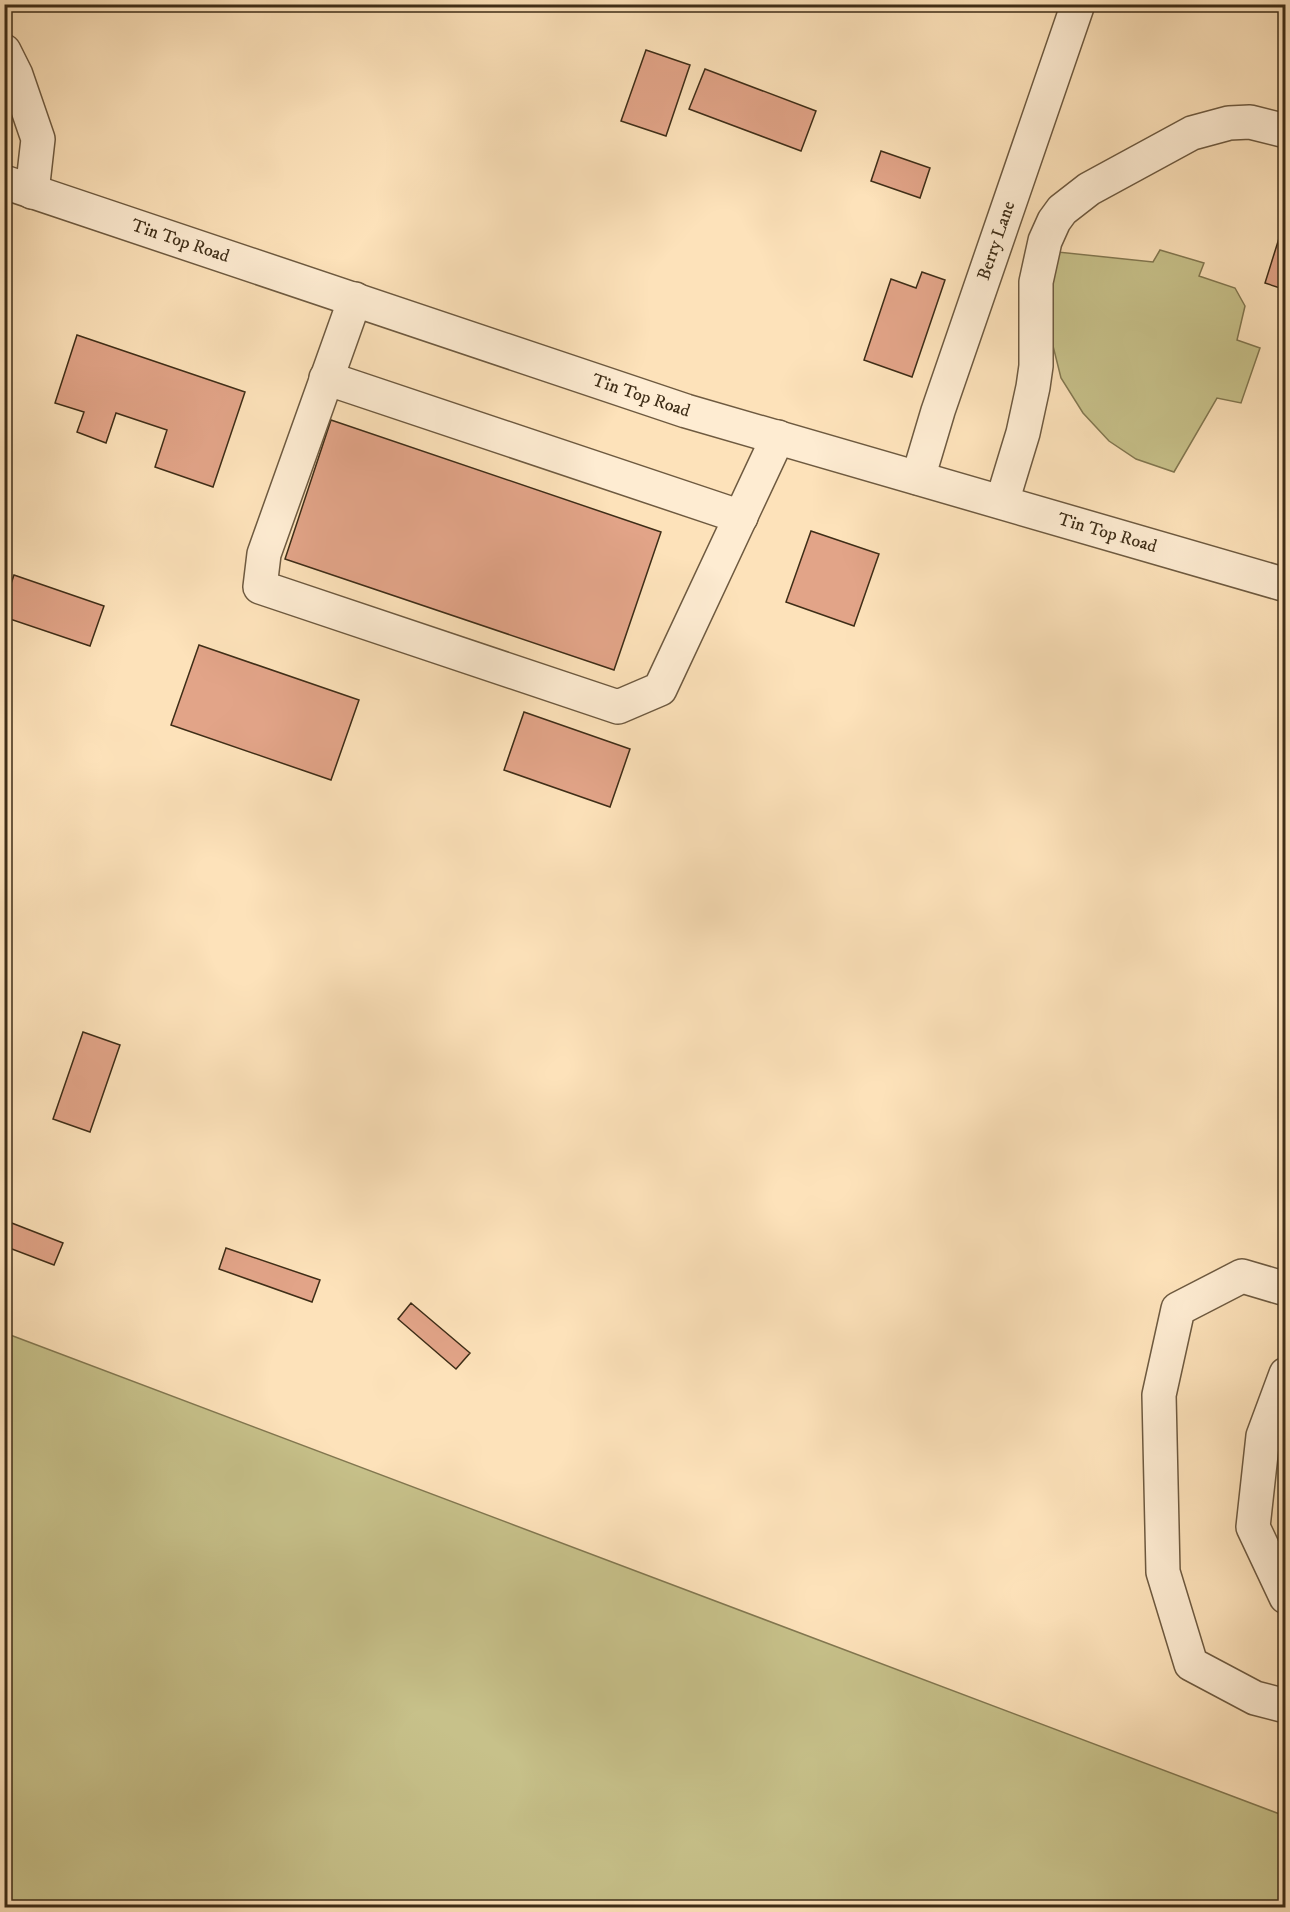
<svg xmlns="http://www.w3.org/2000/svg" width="1290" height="1912" viewBox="0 0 1290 1912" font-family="'IM FELL DW Pica',serif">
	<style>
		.green { fill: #c7c18a; stroke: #827750; stroke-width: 1.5 }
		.building { fill: #e2a488; stroke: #3e2d17; stroke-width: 1.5 }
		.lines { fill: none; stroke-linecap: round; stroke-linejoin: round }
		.minor-casing { stroke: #6e5a40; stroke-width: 36 }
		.minor { stroke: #feecd2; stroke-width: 33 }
		.labels { text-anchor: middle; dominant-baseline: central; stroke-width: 4.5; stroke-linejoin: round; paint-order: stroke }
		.street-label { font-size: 18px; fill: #3e2d17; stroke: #feecd2 }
	</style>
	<rect width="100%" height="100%" fill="#fde2ba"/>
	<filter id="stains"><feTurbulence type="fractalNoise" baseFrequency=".00333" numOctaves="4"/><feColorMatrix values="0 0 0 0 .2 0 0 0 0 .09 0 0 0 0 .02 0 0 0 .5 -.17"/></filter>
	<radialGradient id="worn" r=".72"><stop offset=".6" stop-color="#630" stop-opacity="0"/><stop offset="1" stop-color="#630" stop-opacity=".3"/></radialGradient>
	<path class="green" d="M 1160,250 L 1204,263 L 1199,276 L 1235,288 L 1245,306 L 1237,340 L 1260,348 L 1241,403 L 1217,398 L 1174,472 L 1136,459 L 1109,441 L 1083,413 L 1061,378 L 1050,334 L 1052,289 L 1058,252 L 1153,262 Z
		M 5,1333 L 1285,1816 L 1285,1907 L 5,1907 Z"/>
	<path class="building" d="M 646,50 L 690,65 L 666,136 L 621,121 Z
		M 705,69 L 816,111 L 801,151 L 689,109 Z
		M 881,151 L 930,168 L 920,198 L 871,181 Z
		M 1286,216 L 1286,290 L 1265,283 Z
		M 922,272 L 945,280 L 912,377 L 864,360 L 891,279 L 916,288 Z
		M 77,335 L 245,392 L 213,487 L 155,467 L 167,430 L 116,413 L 106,443 L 77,432 L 84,412 L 55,403 Z
		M 331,420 L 661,532 L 614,670 L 285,559 Z
		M 811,531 L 879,554 L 854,626 L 786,602 Z
		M 14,575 L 104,606 L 90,646 L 4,617 L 4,604 Z
		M 199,645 L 359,700 L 331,780 L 171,725 Z
		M 524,712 L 630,749 L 610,807 L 504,770 Z
		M 83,1032 L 120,1045 L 90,1132 L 53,1119 Z
		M 4,1220 L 63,1243 L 54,1265 L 4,1246 Z
		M 226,1248 L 320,1280 L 312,1302 L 219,1269 Z
		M 411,1303 L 470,1353 L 456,1369 L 398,1319 Z"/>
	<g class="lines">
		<g class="minor-casing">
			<g id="minor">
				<path d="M 4,51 L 16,75 L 38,139 L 32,192"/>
				<path id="s1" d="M 4,182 L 686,411 L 1286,585"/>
				<path d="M 355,299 L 264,554 L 260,587 L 618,707 L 660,689 L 778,437"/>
				<path d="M 326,378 L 741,517"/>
				<path id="s2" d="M 918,478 L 938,411 L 1078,4"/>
				<path d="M 1002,502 L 1023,433 L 1033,387 L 1036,366 L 1036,282 L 1045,241 L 1054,221 L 1062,210 L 1089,189 L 1192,133 L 1229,123 L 1250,122 L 1286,131"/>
				<path d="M 1286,1289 L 1242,1276 L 1178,1309 L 1159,1395 L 1163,1572 L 1191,1664 L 1255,1698 L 1286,1706"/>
				<path d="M 1286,1374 L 1263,1436 L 1253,1527 L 1286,1597"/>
			</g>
		</g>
		<use href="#minor" class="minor"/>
	</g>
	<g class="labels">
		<g class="street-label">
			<text stroke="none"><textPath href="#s1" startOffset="186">Tin Top Road</textPath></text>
			<text stroke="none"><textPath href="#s2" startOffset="250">Berry Lane</textPath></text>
			<text stroke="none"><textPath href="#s1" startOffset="672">Tin Top Road</textPath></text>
			<text stroke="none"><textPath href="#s1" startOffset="1158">Tin Top Road</textPath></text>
		</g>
	</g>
	<rect width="1290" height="1912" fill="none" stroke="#fde2ba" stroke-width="24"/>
	<rect x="6" y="6" width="1278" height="1900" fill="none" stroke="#3e2d17" stroke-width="3"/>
	<rect x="12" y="12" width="1266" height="1888" fill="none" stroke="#3e2d17" stroke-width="1.5"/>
	<rect width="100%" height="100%" filter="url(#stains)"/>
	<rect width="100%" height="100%" fill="url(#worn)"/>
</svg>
